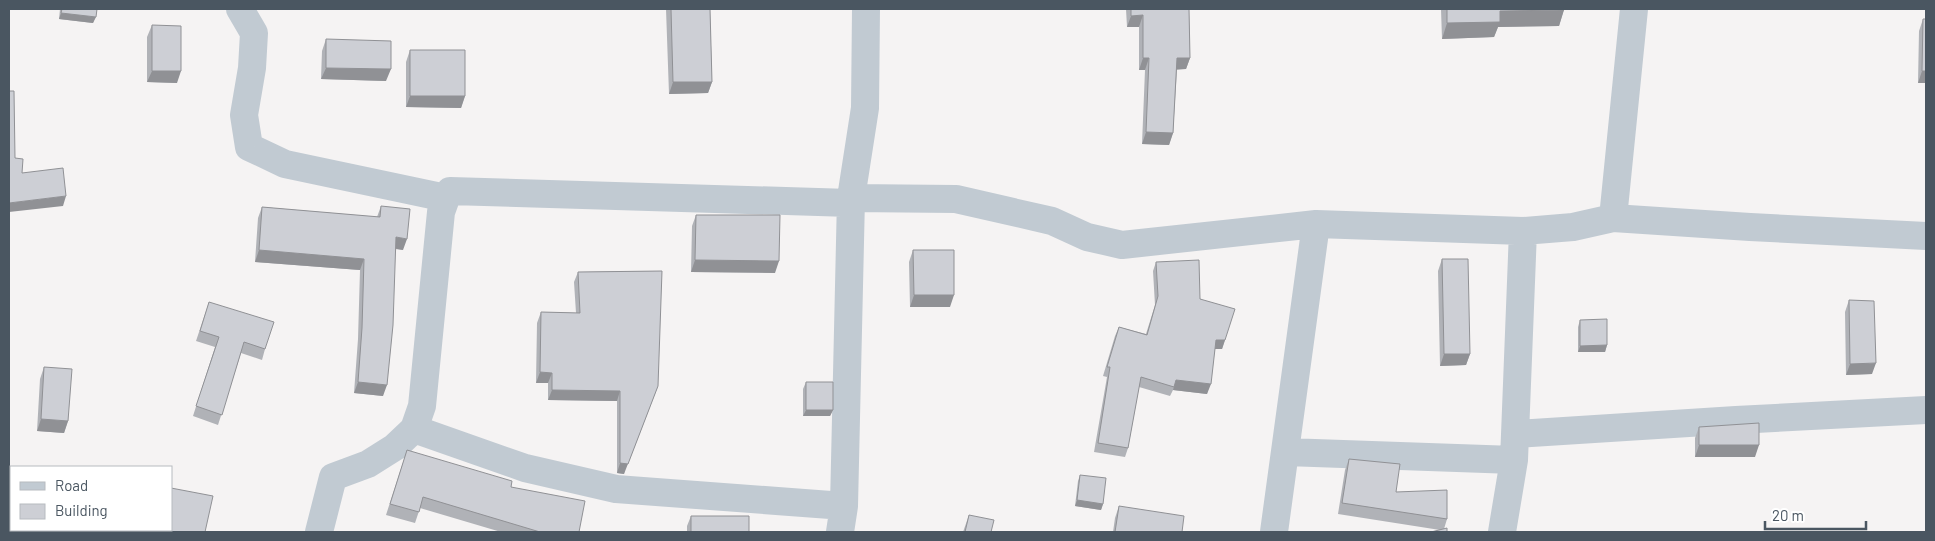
<svg xmlns="http://www.w3.org/2000/svg" width="1935" height="541" viewBox="0 0 1935 541" font-family="Barlow,sans-serif">
	<style>
		.lines { fill: none; stroke-linecap: round; stroke-linejoin: round }
		.street { stroke: #c1cad2; stroke-width: 28 }
		.wall { fill: #b0b2b7 }
		.shaded-wall { fill: #909195 }
		.building { fill: #cdcfd5; stroke: #909195 }
	</style>
	<rect width="100%" height="100%" fill="#f5f3f3"/>
	<g class="lines">
		<path class="street" d="M 240,9 L 254,33 L 252,68 L 244,115 L 249,147 L 285,164 L 446,198
			M 851,198 L 956,199 L 1052,221 L 1087,237 L 1122,245 L 1316,224 L 1523,231 L 1573,227 L 1613,218 L 1750,227 L 1926,236
			M 1613,218 L 1634,9
			M 414,429 L 525,468 L 616,489 L 844,506
			M 1515,434 L 1736,420 L 1926,410
			M 1286,452 L 1514,460
			M 319,532 L 333,477 L 368,464 L 395,447 L 414,429 L 422,406 L 441,212 L 446,198 L 450,191 L 850,203 L 851,198
			M 840,532 L 844,506 L 851,198 L 865,108 L 866,9
			M 1274,532 L 1316,224
			M 1502,532 L 1514,460 L 1523,231"/>
	</g>
	<path class="wall" d="M 60,9 L 97,9 L 93,23 L 59,19 Z
		M 666,9 L 710,9 L 712,82 L 708,93 L 669,94 Z
		M 1126,9 L 1189,9 L 1190,58 L 1186,69 L 1177,69 L 1173,133 L 1169,145 L 1142,144 L 1145,70 L 1139,70 L 1139,27 L 1127,27 Z
		M 1441,9 L 1564,9 L 1559,26 L 1498,27 L 1494,37 L 1442,39 Z
		M 1923,19 L 1926,83 L 1918,83 L 1919,31 Z
		M 152,25 L 177,83 L 147,82 L 147,37 Z
		M 326,39 L 386,81 L 321,79 L 322,51 Z
		M 410,50 L 465,96 L 461,108 L 406,107 L 406,62 Z
		M 381,206 L 403,250 L 395,249 L 383,396 L 354,393 L 358,339 L 360,270 L 255,262 L 258,218 L 262,207 L 377,217 Z
		M 696,215 L 775,273 L 691,272 L 692,226 Z
		M 913,250 L 950,307 L 910,307 L 909,262 Z
		M 1442,259 L 1470,354 L 1466,365 L 1440,366 L 1438,271 Z
		M 1156,262 L 1200,299 L 1225,340 L 1222,349 L 1215,349 L 1207,394 L 1173,390 L 1170,396 L 1139,387 L 1128,448 L 1125,457 L 1094,452 L 1107,377 L 1103,376 L 1115,336 L 1119,327 L 1146,334 L 1155,305 L 1153,271 Z
		M 662,271 L 624,474 L 617,473 L 617,401 L 548,400 L 548,383 L 536,383 L 537,323 L 541,312 L 576,313 L 574,282 L 578,272 Z
		M 1849,300 L 1872,374 L 1846,375 L 1845,312 Z
		M 209,302 L 265,349 L 262,360 L 241,353 L 218,425 L 193,416 L 215,347 L 196,341 Z
		M 1580,320 L 1607,345 L 1605,352 L 1578,352 L 1578,327 Z
		M 44,367 L 68,421 L 64,433 L 37,431 L 40,379 Z
		M 806,382 L 833,410 L 830,416 L 803,416 L 803,389 Z
		M 1699,427 L 1755,457 L 1695,457 L 1695,438 Z
		M 407,450 L 511,487 L 579,532 L 501,532 L 420,508 L 415,523 L 386,515 Z
		M 1349,459 L 1396,492 L 1447,519 L 1444,529 L 1440,530 L 1338,514 L 1345,470 Z
		M 1080,475 L 1103,504 L 1101,510 L 1075,506 L 1078,481 Z
		M 1119,506 L 1182,532 L 1113,532 L 1115,518 Z
		M 969,515 L 991,532 L 963,532 Z
		M 691,516 L 749,532 L 687,532 L 687,526 Z"/>
	<path class="shaded-wall" d="M 1564,10 L 1559,26 L 1498,27 L 1494,37 L 1442,39 L 1447,23 L 1500,11 Z
		M 61,13 L 96,17 L 93,23 L 59,19 Z
		M 1143,15 L 1139,27 L 1127,27 L 1131,16 Z
		M 1143,58 L 1149,58 L 1145,70 L 1139,70 Z
		M 1177,58 L 1190,58 L 1186,69 L 1173,70 Z
		M 326,68 L 391,69 L 386,81 L 321,79 Z
		M 152,71 L 181,71 L 177,83 L 147,82 Z
		M 1922,71 L 1926,71 L 1926,83 L 1918,83 Z
		M 673,82 L 712,82 L 708,93 L 669,94 Z
		M 410,96 L 465,96 L 461,108 L 406,107 Z
		M 1146,132 L 1173,133 L 1169,145 L 1142,144 Z
		M 66,196 L 63,206 L 9,212 L 9,203 Z
		M 396,237 L 407,239 L 403,250 L 392,248 Z
		M 259,250 L 364,259 L 360,270 L 255,262 Z
		M 695,260 L 779,261 L 775,273 L 691,272 Z
		M 914,295 L 954,295 L 950,307 L 910,307 Z
		M 1216,340 L 1225,340 L 1222,349 L 1213,349 Z
		M 1607,345 L 1605,352 L 1578,352 L 1580,346 Z
		M 1444,354 L 1470,354 L 1466,365 L 1440,366 Z
		M 1876,363 L 1872,374 L 1846,375 L 1850,364 Z
		M 540,372 L 552,373 L 548,383 L 536,383 Z
		M 1176,380 L 1211,384 L 1207,394 L 1173,390 Z
		M 358,382 L 387,385 L 383,396 L 354,393 Z
		M 658,386 L 624,474 L 617,473 L 620,463 Z
		M 552,390 L 620,391 L 617,401 L 548,400 Z
		M 806,410 L 833,410 L 830,416 L 803,416 Z
		M 41,419 L 68,421 L 64,433 L 37,431 Z
		M 1699,445 L 1759,445 L 1755,457 L 1695,457 Z
		M 1077,500 L 1103,504 L 1101,510 L 1075,506 Z"/>
	<path class="building" d="M 62,9 L 97,9 L 96,17 L 61,13 Z
		M 671,9 L 710,9 L 712,82 L 673,82 Z
		M 1131,9 L 1189,9 L 1190,58 L 1177,58 L 1173,133 L 1146,132 L 1149,58 L 1143,58 L 1143,15 L 1131,16 Z
		M 1447,9 L 1564,9 L 1564,10 L 1500,11 L 1500,22 L 1447,23 Z
		M 1923,19 L 1926,19 L 1926,71 L 1922,71 Z
		M 152,25 L 181,26 L 181,71 L 152,71 Z
		M 326,39 L 391,41 L 391,69 L 326,68 Z
		M 410,50 L 465,50 L 465,96 L 410,96 Z
		M 9,91 L 14,91 L 15,158 L 23,159 L 22,173 L 63,168 L 66,196 L 9,203 Z
		M 381,206 L 410,209 L 407,239 L 396,237 L 393,325 L 387,385 L 358,382 L 362,328 L 364,259 L 259,250 L 262,207 L 380,217 Z
		M 696,215 L 780,215 L 779,261 L 695,260 Z
		M 913,250 L 954,250 L 954,295 L 914,295 Z
		M 1442,259 L 1468,259 L 1470,354 L 1444,354 Z
		M 1199,260 L 1200,299 L 1235,309 L 1225,340 L 1216,340 L 1211,384 L 1176,380 L 1174,387 L 1141,377 L 1128,448 L 1098,443 L 1110,367 L 1107,367 L 1119,327 L 1147,335 L 1158,296 L 1156,262 Z
		M 662,271 L 658,386 L 628,464 L 620,463 L 620,391 L 552,390 L 552,373 L 540,372 L 541,312 L 580,313 L 578,272 Z
		M 1849,300 L 1874,301 L 1876,363 L 1850,364 Z
		M 209,302 L 274,322 L 265,349 L 244,342 L 222,415 L 196,406 L 219,337 L 200,331 Z
		M 1607,319 L 1607,345 L 1580,346 L 1580,320 Z
		M 44,367 L 72,369 L 68,421 L 41,419 Z
		M 806,382 L 833,382 L 833,410 L 806,410 Z
		M 1759,423 L 1759,445 L 1699,445 L 1699,427 Z
		M 407,450 L 512,481 L 511,487 L 585,501 L 579,532 L 540,532 L 423,497 L 419,512 L 390,504 Z
		M 1349,459 L 1400,464 L 1396,492 L 1447,490 L 1447,519 L 1342,503 Z
		M 1080,475 L 1106,478 L 1103,504 L 1077,500 Z
		M 171,488 L 213,496 L 205,532 L 153,532 L 153,530 L 171,530 Z
		M 1119,506 L 1184,516 L 1182,532 L 1115,532 Z
		M 9,512 L 11,512 L 11,530 L 38,530 L 38,532 L 9,532 Z
		M 969,515 L 994,520 L 991,532 L 965,532 Z
		M 691,516 L 749,516 L 749,532 L 691,532 Z
		M 1447,528 L 1447,532 L 1431,532 Z"/>
	<rect width="1935" height="541" fill="none" stroke="#4a5661" stroke-width="20"/>
	<rect x="10" y="466" width="162" height="65" fill="#ffffff" stroke="#b7bbc0"/>
	<rect x="20" y="482" width="25" height="8" fill="#c1cad2" stroke="#b7bbc0"/>
	<text x="55" y="491" font-size="15" fill="#4a5661">Road</text>
	<rect x="20" y="504" width="25" height="15" fill="#cdcfd5" stroke="#b7bbc0"/>
	<text x="55" y="516" font-size="15" fill="#4a5661">Building</text>
	<path d="M1765 521v8h101v-8" fill="none" stroke="#4a5661" stroke-width="2.5"/>
	<text x="1772" y="521" font-size="15" fill="#4a5661" stroke="#ffffff" stroke-width="4" paint-order="stroke">20 m</text>
</svg>
